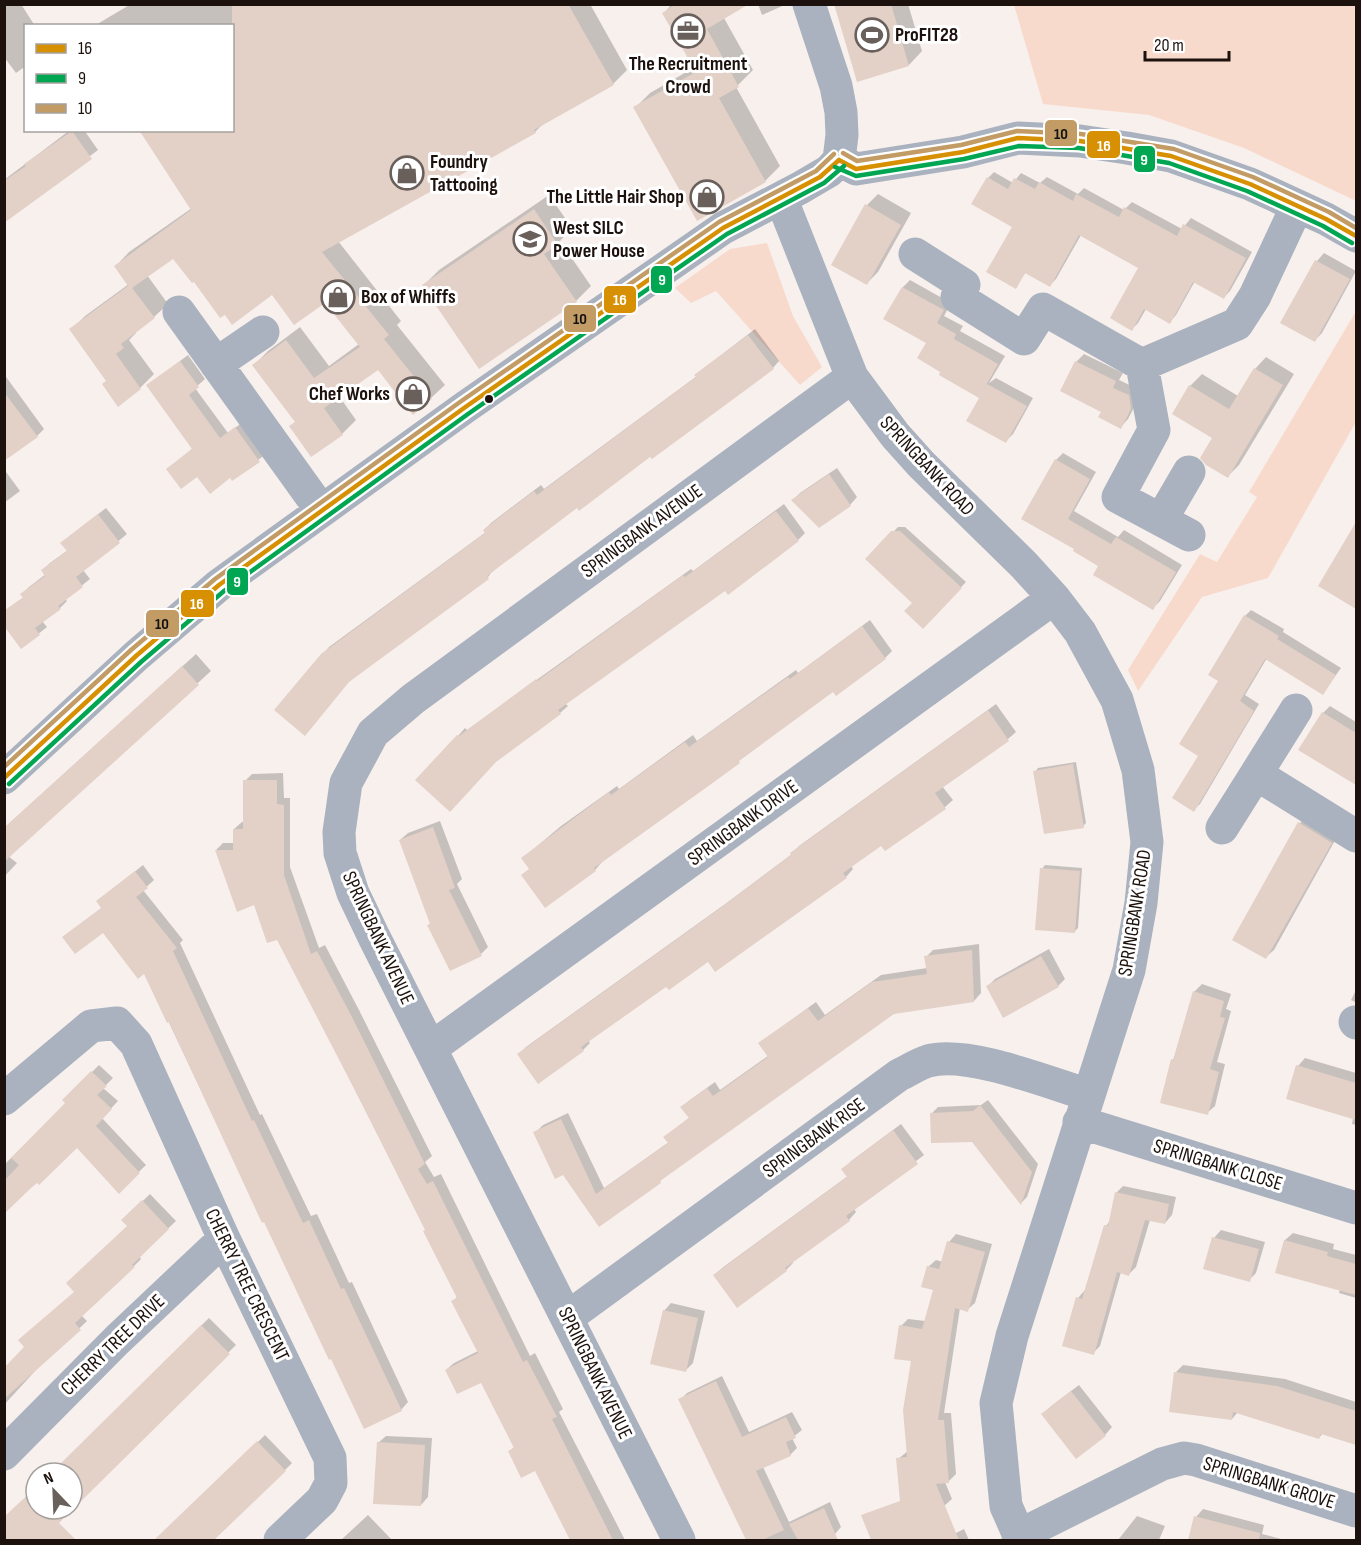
<svg xmlns="http://www.w3.org/2000/svg" width="1361" height="1545" viewBox="0 0 1361 1545" font-family="'Sofia Sans Condensed',sans-serif">
	<style>
		.green { fill: #f8dacd }
		.shadow { fill: #0003 }
		.building { fill: #e3d0c7 }
		.lines { fill: none; stroke-linecap: round; stroke-linejoin: round }
		.minor { stroke: #a9b2be; stroke-width: 33 }
		.bus-1-casing { stroke: #fff; stroke-width: 9 }
		.bus-2-casing { stroke: #fff; stroke-width: 9 }
		.bus-3-casing { stroke: #fff; stroke-width: 9 }
		.bus-1 { stroke: #d69002; stroke-width: 4.5 }
		.bus-2 { stroke: #00a651; stroke-width: 4.5 }
		.bus-3 { stroke: #c39c65; stroke-width: 4.5 }
		.bus-dot { fill: #1c110c; stroke: #fff; stroke-width: 2 }
		.labels { text-anchor: middle; dominant-baseline: central; stroke-width: 6; stroke-linejoin: round; paint-order: stroke }
		.poi-label { font-size: 20px; font-weight: bold; fill: #1c110c; stroke: #fff; text-anchor: start }
		.street-label { font-size: 20px; fill: #1c110c; stroke: #fff }
		.line-badge { stroke: #fff; stroke-width: 2 }
		.badge-label { font-size: 16px; text-anchor: middle; font-weight: bold; fill: #fff }
		.pale-badge-label { font-size: 16px; text-anchor: middle; font-weight: bold; fill: #111 }
	</style>
	<rect width="100%" height="100%" fill="#f8f0ed"/>
	<path class="green" d="M 1014,5 L 1356,5 L 1356,201 L 1244,148 L 1149,115 L 1043,104 Z
		M 767,243 L 793,316 L 822,367 L 800,385 L 716,291 L 691,303 L 675,288 L 730,249 Z
		M 1356,311 L 1356,422 L 1268,578 L 1202,597 L 1138,691 L 1128,670 L 1200,554 L 1217,562 L 1257,497 L 1249,492 Z"/>
	<path class="shadow" d="M 4,4 L 21,4 L 35,26 L 26,26 L 26,71 L 23,68 L 16,73 L 4,57 Z
		M 131,4 L 590,4 L 627,70 L 613,84 L 543,124 L 535,132 L 338,241 L 401,321 L 397,325 L 445,385 L 431,398 L 378,368 L 339,396 L 356,420 L 342,434 L 312,455 L 296,421 L 254,365 L 268,351 L 300,327 L 329,366 L 359,344 L 325,301 L 194,280 L 173,257 L 147,275 L 168,304 L 154,317 L 135,331 L 136,333 L 129,340 L 154,374 L 140,388 L 118,404 L 108,380 L 71,330 L 85,316 L 129,284 L 116,266 L 129,252 L 192,208 L 232,130 L 232,26 L 94,26 Z
		M 672,4 L 737,4 L 724,18 L 753,70 L 736,87 L 780,166 L 765,181 L 635,108 L 650,93 L 695,67 L 664,13 Z
		M 758,4 L 787,4 L 762,15 Z
		M 836,4 L 908,4 L 922,51 L 909,65 Z
		M 70,130 L 84,130 L 98,150 L 4,221 L 4,180 Z
		M 994,172 L 1013,183 L 1021,173 L 1040,183 L 1047,177 L 1078,194 L 1084,188 L 1124,210 L 1132,202 L 1182,229 L 1191,218 L 1252,252 L 1230,291 L 1224,297 L 1195,281 L 1176,315 L 1170,322 L 1146,309 L 1138,323 L 1132,329 L 1140,267 L 1081,235 L 1056,279 L 1050,285 L 1026,272 L 1015,287 L 1014,226 L 988,178 Z
		M 878,194 L 911,213 L 878,272 L 867,283 L 867,205 Z
		M 549,195 L 572,228 L 560,241 L 591,286 L 576,301 L 424,285 L 439,270 Z
		M 1324,253 L 1356,271 L 1322,333 L 1315,340 L 1282,322 L 1317,261 Z
		M 910,280 L 951,303 L 944,316 L 963,326 L 960,331 L 1005,356 L 989,383 L 996,378 L 1033,398 L 1013,434 L 1006,441 L 984,390 L 979,396 L 943,371 L 928,342 L 885,319 L 903,287 Z
		M 755,329 L 779,361 L 773,368 L 578,506 L 494,569 L 488,577 L 322,655 L 329,647 L 486,532 L 484,530 L 491,523 L 541,485 L 544,489 L 697,376 L 703,369 Z
		M 1084,354 L 1123,373 L 1119,380 L 1136,388 L 1138,400 L 1128,419 L 1121,427 L 1103,411 L 1062,391 L 1077,361 Z
		M 188,355 L 205,379 L 195,388 L 228,433 L 243,422 L 266,454 L 233,479 L 231,476 L 197,475 L 168,469 L 193,448 L 148,385 Z
		M 1266,357 L 1294,374 L 1239,465 L 1228,476 L 1214,438 L 1174,414 L 1190,386 L 1202,374 L 1238,396 L 1255,369 Z
		M 4,374 L 44,429 L 37,436 L 4,455 Z
		M 1063,453 L 1096,472 L 1074,511 L 1118,537 L 1124,530 L 1182,565 L 1160,601 L 1153,608 L 1076,549 L 1023,519 L 1056,460 Z
		M 837,468 L 857,497 L 850,505 L 793,500 L 800,493 Z
		M 4,469 L 20,491 L 4,503 Z
		M 784,504 L 805,533 L 798,540 L 725,589 L 565,703 L 568,706 L 560,713 L 497,759 L 458,736 L 465,728 L 467,730 L 691,569 L 693,571 Z
		M 106,508 L 127,534 L 83,570 L 90,579 L 65,599 L 67,601 L 60,608 L 42,621 L 47,627 L 22,647 L 4,611 L 24,597 L 22,594 L 29,587 L 46,574 L 43,570 L 50,563 L 68,550 L 70,536 Z
		M 1356,525 L 1356,607 L 1320,585 Z
		M 898,527 L 905,527 L 966,582 L 923,627 L 914,603 L 867,559 Z
		M 1251,610 L 1284,629 L 1283,632 L 1341,668 L 1323,693 L 1267,658 L 1245,695 L 1259,704 L 1200,804 L 1193,810 L 1200,756 L 1220,680 L 1245,616 Z
		M 870,620 L 892,651 L 885,658 L 834,690 L 601,861 L 602,862 L 595,870 L 530,868 L 523,858 L 561,826 L 617,786 L 619,789 L 693,735 L 697,741 L 796,670 L 798,673 Z
		M 196,654 L 211,671 L 8,856 L 17,863 L 4,877 L 4,828 Z
		M 996,704 L 1016,732 L 1008,739 L 942,786 L 953,800 L 945,807 L 886,849 L 882,844 L 851,866 L 853,869 L 846,877 L 715,970 L 709,960 L 666,985 L 588,1040 L 590,1043 L 583,1050 L 519,1054 L 526,1047 L 728,902 L 792,854 L 799,846 Z
		M 1330,706 L 1356,722 L 1356,783 L 1300,750 L 1323,713 Z
		M 1076,762 L 1086,823 L 1083,826 L 1035,772 L 1038,768 Z
		M 283,773 L 284,798 L 290,798 L 290,867 L 319,948 L 325,945 L 359,1010 L 432,1156 L 425,1162 L 434,1177 L 441,1174 L 530,1356 L 535,1353 L 563,1409 L 559,1412 L 625,1540 L 571,1540 L 536,1469 L 510,1451 L 515,1446 L 482,1381 L 446,1370 L 454,1363 L 478,1351 L 453,1301 L 458,1296 L 426,1230 L 278,938 L 216,850 L 223,843 L 234,843 L 234,829 L 242,822 L 245,822 L 245,781 L 252,774 Z
		M 1307,816 L 1338,835 L 1274,950 L 1266,957 L 1300,823 Z
		M 440,821 L 462,879 L 457,884 L 488,947 L 481,954 L 431,924 L 400,840 L 408,833 Z
		M 143,865 L 154,880 L 143,890 L 183,940 L 180,943 L 260,1115 L 262,1114 L 311,1216 L 317,1214 L 349,1283 L 352,1282 L 408,1402 L 401,1410 L 265,1220 L 263,1221 L 145,972 L 98,901 Z
		M 1045,865 L 1082,868 L 1078,928 L 1074,932 L 1042,869 Z
		M 979,944 L 981,993 L 974,1001 L 894,1012 L 668,1174 L 660,1181 L 600,1225 L 535,1133 L 543,1125 L 568,1113 L 604,1188 L 669,1142 L 665,1137 L 690,1117 L 682,1107 L 690,1100 L 715,1082 L 720,1090 L 768,1056 L 760,1043 L 816,1002 L 825,1015 L 881,975 L 927,968 L 926,957 L 933,950 Z
		M 1049,949 L 1065,979 L 1058,986 L 988,986 L 995,979 Z
		M 1202,984 L 1231,994 L 1226,1009 L 1231,1011 L 1217,1062 L 1225,1064 L 1215,1106 L 1207,1113 L 1172,1060 L 1176,1057 L 1194,992 Z
		M 1356,990 L 1356,1002 L 1355,1002 L 1351,1000 Z
		M 1305,1058 L 1356,1073 L 1356,1125 L 1352,1124 L 1353,1118 L 1298,1066 Z
		M 99,1065 L 113,1078 L 103,1088 L 118,1101 L 102,1118 L 146,1165 L 119,1191 L 77,1146 L 37,1181 L 4,1212 L 4,1165 L 67,1103 L 64,1100 Z
		M 988,1100 L 1038,1164 L 1027,1197 L 1021,1203 L 972,1140 L 932,1113 L 938,1107 L 981,1105 Z
		M 901,1124 L 924,1155 L 854,1209 L 856,1212 L 849,1220 L 792,1261 L 793,1263 L 786,1270 L 715,1275 L 722,1268 L 848,1176 L 850,1162 Z
		M 1123,1186 L 1176,1197 L 1172,1215 L 1165,1223 L 1150,1220 L 1136,1267 L 1129,1274 L 1121,1272 L 1100,1346 L 1093,1353 L 1078,1298 L 1085,1290 L 1106,1226 L 1110,1221 L 1116,1193 Z
		M 150,1194 L 176,1221 L 139,1256 L 141,1259 L 134,1266 L 81,1315 L 87,1321 L 36,1370 L 4,1405 L 4,1370 L 76,1291 L 129,1226 L 123,1220 Z
		M 1221,1230 L 1265,1242 L 1256,1273 L 1249,1280 L 1214,1238 Z
		M 1293,1233 L 1334,1244 L 1333,1249 L 1356,1255 L 1356,1298 L 1339,1293 L 1340,1289 L 1277,1272 L 1285,1240 Z
		M 956,1234 L 992,1244 L 975,1303 L 967,1310 L 960,1308 L 944,1413 L 951,1413 L 956,1474 L 948,1482 L 945,1482 L 952,1499 L 944,1506 L 898,1459 L 908,1451 L 912,1360 L 901,1326 L 908,1319 L 925,1321 L 935,1289 L 928,1267 L 936,1260 L 943,1262 L 949,1242 Z
		M 671,1303 L 705,1311 L 693,1363 L 685,1371 L 664,1311 Z
		M 209,1318 L 236,1345 L 72,1507 L 72,1473 L 52,1473 Z
		M 1183,1365 L 1285,1379 L 1356,1402 L 1356,1444 L 1323,1433 L 1319,1438 L 1238,1412 L 1232,1419 L 1176,1372 Z
		M 722,1376 L 749,1432 L 792,1412 L 802,1430 L 792,1438 L 797,1448 L 790,1455 L 763,1467 L 789,1522 L 830,1502 L 841,1527 L 835,1534 L 821,1540 L 749,1540 L 680,1400 L 687,1393 Z
		M 1079,1385 L 1112,1427 L 1105,1435 L 1050,1407 Z
		M 265,1435 L 292,1463 L 285,1470 L 213,1540 L 159,1540 L 170,1527 Z
		M 386,1436 L 432,1438 L 428,1497 L 421,1505 L 378,1443 Z
		M 1203,1509 L 1264,1525 L 1262,1534 L 1285,1540 L 1189,1540 L 1196,1517 Z
		M 368,1515 L 392,1540 L 341,1540 Z
		M 1137,1516 L 1165,1526 L 1159,1540 L 1118,1540 Z
		M 964,1529 L 969,1540 L 942,1540 Z"/>
	<path class="building" d="M 232,4 L 568,4 L 614,85 L 534,130 L 536,133 L 322,252 L 389,335 L 384,339 L 432,399 L 413,415 L 378,370 L 324,408 L 343,435 L 311,457 L 289,426 L 295,422 L 252,365 L 286,340 L 314,378 L 360,347 L 325,303 L 294,325 L 272,295 L 232,325 L 225,315 L 220,318 L 194,282 L 192,283 L 173,259 L 132,288 L 155,318 L 121,344 L 124,348 L 116,354 L 141,389 L 118,407 L 102,384 L 106,381 L 69,329 L 128,286 L 114,266 L 191,210 L 139,130 L 232,130 Z
		M 676,4 L 749,4 L 707,29 L 739,87 L 719,98 L 766,182 L 697,221 L 633,107 L 696,72 L 662,13 Z
		M 834,4 L 891,4 L 909,66 L 857,82 Z
		M 72,131 L 92,159 L 4,223 L 4,181 L 26,166 L 24,164 Z
		M 987,177 L 1008,189 L 1014,178 L 1035,189 L 1039,182 L 1073,201 L 1076,194 L 1119,217 L 1124,207 L 1177,236 L 1183,224 L 1246,258 L 1224,299 L 1193,282 L 1170,324 L 1144,309 L 1132,331 L 1110,318 L 1138,268 L 1079,235 L 1050,287 L 1025,273 L 1016,289 L 986,272 L 1012,227 L 971,204 Z
		M 865,204 L 901,225 L 867,285 L 831,265 Z
		M 534,209 L 558,245 L 544,254 L 577,302 L 479,369 L 422,285 Z
		M 1315,260 L 1350,279 L 1315,342 L 1280,323 Z
		M 902,287 L 944,310 L 937,323 L 956,334 L 954,339 L 998,364 L 979,398 L 939,375 L 940,372 L 917,358 L 926,343 L 883,319 Z
		M 748,335 L 774,369 L 652,459 L 650,457 L 579,511 L 577,508 L 487,576 L 489,579 L 349,682 L 305,736 L 274,710 L 321,654 L 485,533 L 483,530 L 534,491 L 537,495 L 696,377 L 694,375 Z
		M 180,361 L 199,387 L 189,395 L 220,438 L 235,427 L 260,462 L 232,481 L 230,478 L 210,494 L 197,477 L 181,489 L 166,469 L 192,449 L 146,385 Z
		M 1075,361 L 1116,381 L 1113,388 L 1129,395 L 1131,409 L 1121,429 L 1098,417 L 1101,412 L 1060,391 Z
		M 1254,368 L 1283,385 L 1228,478 L 1206,465 L 1200,458 L 1212,438 L 1172,414 L 1189,385 L 1229,409 Z
		M 987,384 L 1027,406 L 1006,443 L 966,421 Z
		M 4,392 L 38,437 L 4,461 Z
		M 1055,459 L 1090,479 L 1068,519 L 1111,544 L 1116,537 L 1176,572 L 1153,610 L 1093,575 L 1098,566 L 1073,551 L 1074,549 L 1021,519 Z
		M 829,474 L 851,506 L 819,528 L 791,500 Z
		M 776,511 L 799,541 L 728,595 L 725,591 L 558,710 L 561,714 L 496,762 L 450,812 L 415,780 L 457,735 L 459,736 L 536,679 L 537,681 L 683,575 L 685,577 Z
		M 98,514 L 120,543 L 76,577 L 83,587 L 58,606 L 61,609 L 35,628 L 40,635 L 21,649 L 4,626 L 4,611 L 23,598 L 20,594 L 45,576 L 41,570 L 67,551 L 60,543 Z
		M 1356,522 L 1356,609 L 1318,586 Z
		M 891,531 L 900,531 L 962,588 L 923,629 L 904,611 L 912,603 L 865,559 Z
		M 1244,615 L 1279,636 L 1277,639 L 1336,675 L 1323,695 L 1265,659 L 1240,701 L 1254,711 L 1194,812 L 1172,798 L 1198,756 L 1179,744 L 1218,681 L 1208,675 Z
		M 862,626 L 886,659 L 836,696 L 833,692 L 739,761 L 740,763 L 714,782 L 594,868 L 596,871 L 545,908 L 521,875 L 529,869 L 521,858 L 609,792 L 611,795 L 685,742 L 689,747 L 788,677 L 790,679 Z
		M 182,666 L 199,685 L 4,862 L 4,828 Z
		M 988,710 L 1009,741 L 935,793 L 946,809 L 885,851 L 881,846 L 843,873 L 847,878 L 715,972 L 708,962 L 669,990 L 666,987 L 581,1047 L 584,1051 L 538,1084 L 517,1054 L 719,909 L 791,855 L 790,853 Z
		M 1322,712 L 1356,733 L 1356,785 L 1298,750 Z
		M 1073,764 L 1084,828 L 1044,834 L 1033,771 Z
		M 243,780 L 277,780 L 277,804 L 284,805 L 284,875 L 311,954 L 317,951 L 352,1017 L 425,1164 L 418,1169 L 427,1184 L 433,1181 L 523,1362 L 527,1360 L 557,1417 L 552,1419 L 613,1540 L 570,1540 L 535,1471 L 521,1478 L 508,1451 L 514,1448 L 481,1383 L 457,1394 L 445,1370 L 478,1353 L 451,1301 L 457,1298 L 423,1231 L 425,1230 L 359,1098 L 277,940 L 267,943 L 254,905 L 237,912 L 215,850 L 233,850 L 233,829 L 243,829 Z
		M 1298,822 L 1332,843 L 1266,959 L 1232,940 Z
		M 433,827 L 455,888 L 449,890 L 482,956 L 450,971 L 427,925 L 430,924 L 399,840 Z
		M 1040,868 L 1080,871 L 1075,933 L 1035,930 Z
		M 135,871 L 148,888 L 136,897 L 177,948 L 173,951 L 252,1121 L 254,1120 L 303,1223 L 309,1220 L 341,1289 L 344,1288 L 402,1411 L 364,1429 L 331,1359 L 329,1360 L 264,1222 L 262,1223 L 169,1022 L 167,1023 L 144,974 L 138,979 L 103,933 L 75,954 L 62,937 L 101,908 L 96,901 Z
		M 972,950 L 974,1002 L 894,1014 L 660,1181 L 661,1183 L 599,1227 L 563,1175 L 555,1179 L 533,1132 L 561,1119 L 596,1194 L 668,1143 L 663,1137 L 689,1118 L 680,1107 L 707,1088 L 713,1096 L 768,1057 L 758,1043 L 808,1008 L 818,1021 L 872,982 L 927,974 L 924,956 Z
		M 1041,956 L 1059,987 L 1003,1018 L 986,986 Z
		M 1193,991 L 1224,1001 L 1220,1017 L 1225,1018 L 1210,1069 L 1219,1072 L 1208,1115 L 1160,1103 L 1171,1059 L 1173,1060 Z
		M 1296,1065 L 1356,1083 L 1356,1120 L 1286,1099 Z
		M 91,1071 L 107,1086 L 97,1095 L 112,1109 L 96,1126 L 140,1173 L 119,1194 L 77,1148 L 39,1185 L 37,1183 L 31,1188 L 4,1214 L 4,1181 L 19,1165 L 11,1158 L 65,1103 L 62,1100 Z
		M 980,1105 L 1032,1172 L 1021,1205 L 972,1142 L 931,1143 L 930,1113 L 973,1111 Z
		M 893,1130 L 918,1164 L 846,1216 L 850,1221 L 785,1268 L 787,1271 L 737,1308 L 713,1275 L 847,1177 L 841,1169 Z
		M 1115,1192 L 1169,1204 L 1165,1224 L 1145,1220 L 1129,1276 L 1117,1272 L 1094,1355 L 1062,1346 L 1076,1297 L 1082,1299 L 1104,1225 L 1108,1226 Z
		M 142,1200 L 169,1229 L 132,1265 L 135,1267 L 75,1323 L 81,1330 L 4,1399 L 4,1368 L 24,1347 L 18,1340 L 74,1292 L 66,1283 L 127,1226 L 121,1220 Z
		M 1212,1237 L 1259,1249 L 1250,1282 L 1203,1269 Z
		M 1284,1240 L 1328,1252 L 1327,1256 L 1356,1264 L 1356,1295 L 1275,1273 Z
		M 947,1241 L 985,1252 L 968,1312 L 955,1308 L 938,1420 L 944,1420 L 949,1483 L 936,1484 L 959,1540 L 871,1540 L 861,1515 L 900,1501 L 896,1458 L 907,1457 L 903,1410 L 911,1361 L 894,1359 L 899,1325 L 922,1329 L 933,1290 L 921,1287 L 927,1266 L 939,1269 Z
		M 663,1310 L 698,1318 L 686,1372 L 650,1364 Z
		M 201,1325 L 230,1354 L 59,1523 L 76,1540 L 4,1540 L 4,1517 L 36,1487 L 36,1509 L 72,1509 L 72,1473 L 51,1473 Z
		M 1174,1372 L 1277,1386 L 1356,1411 L 1356,1445 L 1321,1434 L 1319,1439 L 1233,1412 L 1232,1420 L 1169,1412 Z
		M 716,1381 L 742,1437 L 786,1417 L 796,1438 L 786,1442 L 791,1456 L 756,1471 L 784,1530 L 762,1540 L 746,1540 L 678,1399 Z
		M 1071,1391 L 1106,1436 L 1076,1459 L 1041,1414 Z
		M 257,1441 L 286,1471 L 214,1540 L 154,1540 Z
		M 377,1442 L 425,1445 L 421,1506 L 373,1504 Z
		M 824,1508 L 838,1540 L 798,1540 L 789,1524 Z
		M 1194,1516 L 1260,1533 L 1259,1540 L 1188,1540 Z"/>
	<g class="lines">
		<path class="minor" d="M 839,160 L 856,169 L 963,152 L 1018,138 L 1080,141 L 1127,148 L 1171,156 L 1250,184 L 1326,219 L 1356,236
			M 781,198 L 852,377 L 895,435 L 921,464 L 1024,565 L 1054,598 L 1080,632 L 1117,700 L 1138,770 L 1147,842 L 1141,903 L 1129,970 L 1012,1336 L 996,1403 L 1006,1506 L 1021,1540
			M 915,254 L 964,285 L 957,297 L 1024,339 L 1043,309 L 1142,365 L 1237,324 L 1255,296 L 1297,206
			M 179,312 L 321,510
			M 216,364 L 263,332
			M 1142,365 L 1154,430 L 1118,497 L 1189,535
			M 1161,520 L 1189,472
			M 1256,774 L 1296,710
			M 4,778 L 136,656 L 219,585 L 464,408 L 723,228 L 800,188 L 829,171 L 839,160 L 842,135 L 841,112 L 836,86 L 809,4
			M 1222,828 L 1256,774 L 1356,836
			M 1355,1022 L 1356,1023
			M 431,1048 L 1054,598
			M 4,1099 L 91,1026 L 117,1023 L 136,1044 L 224,1239 L 330,1458 L 331,1483 L 322,1500 L 280,1540
			M 1079,1122 L 1356,1208
			M 568,1317 L 899,1075 C 908,1071 918,1064 928,1061 C 968,1050 1049,1083 1089,1095
			M 4,1454 L 117,1340 L 224,1239
			M 1018,1536 L 1162,1464 L 1184,1458 L 1196,1460 L 1356,1511
			M 679,1540 L 374,937 L 353,893 L 340,853 L 339,832 L 346,783 L 373,733 L 413,699 L 852,377"/>
		<g class="bus-1-casing">
			<path id="bus-1" d="M 839,160 L 856,169 L 963,152 L 1018,138 L 1080,141 L 1171,156 L 1250,184 L 1326,219 L 1356,236
				M 4,778 L 136,656 L 219,585 L 464,408 L 723,228 L 820,177 L 839,160"/>
		</g>
		<g class="bus-2-casing">
			<path id="bus-2" d="M 835,167 L 856,176 L 964,159 L 1019,146 L 1079,148 L 1169,163 L 1247,191 L 1323,226 L 1352,243
				M 9,784 L 141,662 L 224,591 L 468,414 L 727,234 L 824,183 L 844,166"/>
		</g>
		<g class="bus-3-casing">
			<path id="bus-3" d="M 843,153 L 857,161 L 961,145 L 1017,131 L 1081,134 L 1174,149 L 1253,177 L 1329,212 L 1356,228
				M 4,767 L 131,650 L 215,579 L 460,402 L 719,222 L 816,171 L 834,154"/>
		</g>
		<use href="#bus-1" class="bus-1"/>
		<use href="#bus-2" class="bus-2"/>
		<use href="#bus-3" class="bus-3"/>
	</g>
	<defs>
		<g id="office-ring" transform="scale(1.725)"><circle r="9.5" fill="#fff" stroke="#695f5b" stroke-width="1.5"/><path d="M-6-3h4V-5.5h4V-3h4V5H-6ZM-1-4.5V-3h2v-1.5ZM-6 0V1H6V0Z" fill="#695f5b"/></g>
		<g id="stadium-ring" transform="scale(1.725)"><circle r="9.5" fill="#fff" stroke="#695f5b" stroke-width="1.5"/><path d="M0-5a6.5 5 0 1 0 0 10a6.5 5 0 1 0 0-10ZM-3.5-1.8h7v3.6h-7Z" fill="#695f5b"/></g>
		<g id="shop-ring" transform="scale(1.725)"><circle r="9.5" fill="#fff" stroke="#695f5b" stroke-width="1.5"/><path d="M-5-2.5h2.3a2.7 3.5 0 0 1 5.4 0H5L5.5 6h-11ZM-1.5-2.5h3a1.5 2.3 0 0 0-3 0Z" fill="#695f5b"/></g>
		<g id="school-ring" transform="scale(1.725)"><circle r="9.5" fill="#fff" stroke="#695f5b" stroke-width="1.5"/><path d="M0-5L7-2L0 1L-7-2ZM-4 1L0 2.5L4 1V4Q0 6-4 4Z" fill="#695f5b"/></g>
	</defs>
	<g fill-rule="evenodd">
		<use href="#office-ring" x="688" y="31"/>
		<use href="#stadium-ring" x="872" y="35"/>
		<use href="#shop-ring" x="407" y="173"/>
		<use href="#shop-ring" x="707" y="197"/>
		<use href="#school-ring" x="530" y="239"/>
		<use href="#shop-ring" x="338" y="297"/>
		<use href="#shop-ring" x="413" y="394"/>
	</g>
	<circle class="bus-dot" cx="489" cy="399" r="5"/>
	<g class="labels">
		<g class="poi-label">
			<text x="895" y="35">ProFIT28</text>
			<text x="688" y="64" text-anchor="middle">The Recruitment<tspan x="688" dy="23">Crowd</tspan></text>
			<text x="430" y="162">Foundry<tspan x="430" dy="23">Tattooing</tspan></text>
			<text x="684" y="197" text-anchor="end">The Little Hair Shop</text>
			<text x="553" y="228">West SILC<tspan x="553" dy="23">Power House</tspan></text>
			<text x="361" y="297">Box of Whiffs</text>
			<text x="390" y="394" text-anchor="end">Chef Works</text>
		</g>
		<g class="street-label">
			<text transform="translate(927 466) rotate(47)">SPRINGBANK ROAD</text>
			<text transform="translate(642 531) rotate(-36)">SPRINGBANK AVENUE</text>
			<text transform="translate(743 823) rotate(-36)">SPRINGBANK DRIVE</text>
			<text transform="translate(1135 913) rotate(-81)">SPRINGBANK ROAD</text>
			<text transform="translate(378 938) rotate(65)">SPRINGBANK AVENUE</text>
			<text transform="translate(814 1138) rotate(-36)">SPRINGBANK RISE</text>
			<text transform="translate(1218 1165) rotate(17)">SPRINGBANK CLOSE</text>
			<text transform="translate(247 1285) rotate(64)">CHERRY TREE CRESCENT</text>
			<text transform="translate(113 1345) rotate(-44)">CHERRY TREE DRIVE</text>
			<text transform="translate(595 1373) rotate(64)">SPRINGBANK AVENUE</text>
			<text transform="translate(1269 1483) rotate(17)">SPRINGBANK GROVE</text>
		</g>
	</g>
	<g class="line-badge">
		<rect x="1044" y="119" width="34" height="28" rx="6" fill="#c39c65"/>
		<rect x="1086" y="130" width="35" height="29" rx="6" fill="#d69002"/>
		<rect x="1133" y="145" width="23" height="28" rx="6" fill="#00a651"/>
		<rect x="650" y="265" width="23" height="29" rx="6" fill="#00a651"/>
		<rect x="603" y="285" width="34" height="29" rx="6" fill="#d69002"/>
		<rect x="563" y="304" width="34" height="29" rx="6" fill="#c39c65"/>
		<rect x="226" y="567" width="23" height="29" rx="6" fill="#00a651"/>
		<rect x="180" y="589" width="35" height="29" rx="6" fill="#d69002"/>
		<rect x="145" y="609" width="35" height="29" rx="6" fill="#c39c65"/>
	</g>
	<g class="badge-label">
		<text x="1104" y="151">16</text>
		<text x="1144" y="165">9</text>
		<text x="662" y="285">9</text>
		<text x="620" y="305">16</text>
		<text x="237" y="587">9</text>
		<text x="197" y="609">16</text>
	</g>
	<g class="pale-badge-label">
		<text x="1061" y="139">10</text>
		<text x="580" y="324">10</text>
		<text x="162" y="629">10</text>
	</g>
	<rect width="1361" height="1545" fill="none" stroke="#1c110c" stroke-width="12"/>
	<rect x="24" y="24" width="210" height="108" fill="#ffffff" stroke="#a4a09e" stroke-width="1.5"/>
	<rect x="36" y="44" width="30" height="9" fill="#d69002" stroke="#a4a09e" stroke-width="1.5"/>
	<text x="78" y="54" font-size="18" fill="#1c110c">16</text>
	<rect x="36" y="74" width="30" height="9" fill="#00a651" stroke="#a4a09e" stroke-width="1.5"/>
	<text x="78" y="84" font-size="18" fill="#1c110c">9</text>
	<rect x="36" y="104" width="30" height="9" fill="#c39c65" stroke="#a4a09e" stroke-width="1.5"/>
	<text x="78" y="114" font-size="18" fill="#1c110c">10</text>
	<g transform="translate(54 1491) rotate(337)"><circle r="28" fill="#ffffff" stroke="#a4a09e" stroke-width="1.5"/>
	<path d="M0-4.5L10 22L0 15L-10 22Z" fill="#695f5b"/>
	<text y="-9" font-size="16" font-weight="bold" text-anchor="middle" fill="#1c110c">N</text>
	</g>
	<path d="M1145 51v9h84v-9" fill="none" stroke="#1c110c" stroke-width="3"/>
	<text x="1154" y="51" font-size="18" fill="#1c110c" stroke="#ffffff" stroke-width="4.5" paint-order="stroke">20 m</text>
</svg>
